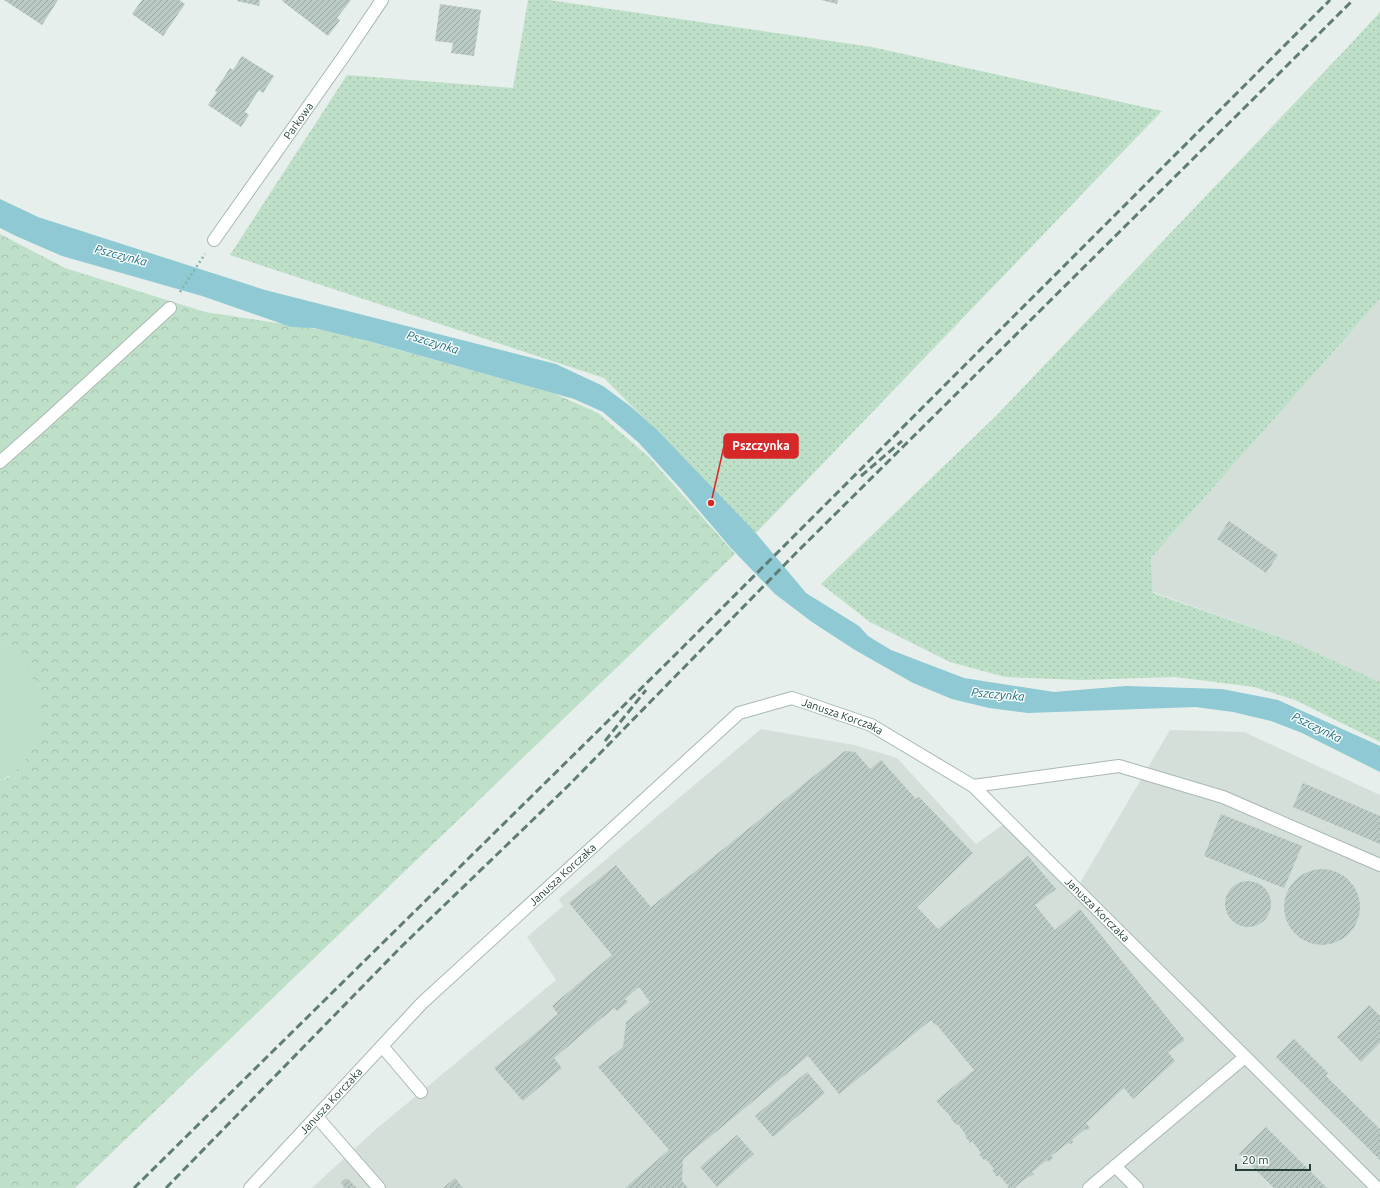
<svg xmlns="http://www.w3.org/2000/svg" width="1380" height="1188" viewBox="0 0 1380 1188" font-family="Ubuntu,sans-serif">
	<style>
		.built { fill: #d4dfda }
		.green { fill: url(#green-dots) }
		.forest { fill: url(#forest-crowns) }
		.pitch { fill: #bfe0c8 }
		.water { fill: #8ec9d4 }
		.building { fill: url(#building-hatch) }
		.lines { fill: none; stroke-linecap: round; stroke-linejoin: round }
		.service-casing { stroke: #a8b8b2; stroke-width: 14 }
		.minor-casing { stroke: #a8b8b2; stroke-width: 14 }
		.path { stroke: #86b3a5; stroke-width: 2.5; stroke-dasharray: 2 3; stroke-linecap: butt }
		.service { stroke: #fff; stroke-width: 12 }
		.minor { stroke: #fff; stroke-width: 12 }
		.rail { stroke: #5f7d75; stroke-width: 3; stroke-dasharray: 8 4; stroke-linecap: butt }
		.labels { text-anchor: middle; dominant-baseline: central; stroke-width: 3; stroke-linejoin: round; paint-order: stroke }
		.street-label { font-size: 11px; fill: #24423a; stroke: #f7fbf9 }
		.water-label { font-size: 12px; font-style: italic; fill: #1c6f80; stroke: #f7fbf9 }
		.leader { fill: none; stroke: #d62828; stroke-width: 1.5 }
		.callout-dot { fill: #d62828; stroke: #f7fbf9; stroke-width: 1.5 }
		.callout { fill: #d62828; stroke: #d62828; stroke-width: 1.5 }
		.callout-label { font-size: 12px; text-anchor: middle; font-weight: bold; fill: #fff }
	</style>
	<defs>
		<pattern id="green-dots" width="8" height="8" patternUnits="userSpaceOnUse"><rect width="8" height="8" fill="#bfe0c8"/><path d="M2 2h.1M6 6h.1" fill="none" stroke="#a4c1ad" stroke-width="1.8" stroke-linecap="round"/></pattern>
		<pattern id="forest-crowns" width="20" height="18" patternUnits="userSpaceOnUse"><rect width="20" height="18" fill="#bfe0c8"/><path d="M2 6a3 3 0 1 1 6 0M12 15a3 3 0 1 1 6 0" fill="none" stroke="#a4c1ad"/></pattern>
		<pattern id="building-hatch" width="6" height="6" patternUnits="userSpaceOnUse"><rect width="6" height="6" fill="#bbcac4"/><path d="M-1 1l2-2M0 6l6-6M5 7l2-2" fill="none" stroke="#98a6a0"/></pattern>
	</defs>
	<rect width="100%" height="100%" fill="#e6efeb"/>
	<path class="built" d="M 1380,299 L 1380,682 L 1291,641 L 1153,592 L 1151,558 Z
		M 761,729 L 854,745 L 897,758 L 976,844 L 1004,824 L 1076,890 L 1170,730 L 1244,732 L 1380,795 L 1380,1188 L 312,1188 L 375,1130 L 556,980 L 527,937 L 563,906 L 559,899 Z"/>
	<path class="green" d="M 528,0 L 549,0 L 872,47 L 1162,111 L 756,533 L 604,378 L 230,255 L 347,75 L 513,88 Z
		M 1380,12 L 1380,299 L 1151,558 L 1153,593 L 1291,641 L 1380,682 L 1380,742 L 1295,700 L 1254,687 L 1175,677 L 1080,680 L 1005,677 L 950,662 L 870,622 L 821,584 L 996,416 L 1347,48 Z"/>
	<path class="forest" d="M 0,234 L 65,268 L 205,312 L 331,331 L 553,393 L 598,413 L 649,457 L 735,554 L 75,1188 L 0,1188 L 0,781 L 9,777 L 4,648 L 0,646 Z"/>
	<path class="pitch" d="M 0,646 C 7,648 12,654 17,659 C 56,692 45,759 0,781 Z"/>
	<path class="water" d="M 0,199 L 38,217 L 265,290 L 556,364 L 603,386 L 630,406 L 657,430 L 755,532 L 806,593 L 859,626 L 868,636 L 891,650 L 964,678 L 1054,692 L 1126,686 L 1222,689 L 1278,700 L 1380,746 L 1380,772 L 1302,733 L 1271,721 L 1233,712 L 1195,707 L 1028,713 L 989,708 L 952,699 L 913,683 L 855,650 L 812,622 L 775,594 L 731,548 L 680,488 L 638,442 L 603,412 L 574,399 L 368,341 L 314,328 L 291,327 L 202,296 L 62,256 L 16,236 L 0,228 Z"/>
	<path class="building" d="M 4,0 L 58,0 L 42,25 Z
		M 142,0 L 179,0 L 185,4 L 163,36 L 132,14 Z
		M 237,0 L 260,0 L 259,6 L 237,1 Z
		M 283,0 L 351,0 L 337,18 L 340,20 L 328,36 L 282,1 Z
		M 821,0 L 838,0 L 837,4 Z
		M 440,4 L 481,10 L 474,56 L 451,53 L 453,43 L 435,41 Z
		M 242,56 L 274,76 L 263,93 L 259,90 L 245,112 L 249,115 L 241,127 L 208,105 L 217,92 L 215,91 L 230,68 L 233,70 Z
		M 1229,521 L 1278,555 L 1266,573 L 1217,539 Z
		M 845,751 L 855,752 L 870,769 L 881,760 L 916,799 L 919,797 L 973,853 L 917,907 L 938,929 L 1028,856 L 1056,889 L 1035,905 L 1055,930 L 1080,909 L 1185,1040 L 1168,1052 L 1175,1061 L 1133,1099 L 1124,1088 L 1086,1123 L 1090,1128 L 1087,1130 L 1085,1129 L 1072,1140 L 1073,1142 L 1070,1144 L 1068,1143 L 1051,1156 L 1053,1158 L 1049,1162 L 1047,1160 L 1032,1172 L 1034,1174 L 1030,1177 L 1029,1176 L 1015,1187 L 1016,1188 L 1007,1188 L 1009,1187 L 999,1175 L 997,1177 L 992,1170 L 994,1169 L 986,1159 L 984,1160 L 979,1154 L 981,1153 L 972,1141 L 970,1143 L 965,1136 L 966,1135 L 958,1124 L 956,1125 L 951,1119 L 952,1118 L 936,1101 L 974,1070 L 936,1024 L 935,1025 L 931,1020 L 839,1094 L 808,1056 L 683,1159 L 682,1181 L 688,1188 L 625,1188 L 669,1150 L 598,1067 L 623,1047 L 626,1022 L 650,1002 L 639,987 L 625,999 L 628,1002 L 617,1011 L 614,1008 L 554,1058 L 562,1068 L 523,1101 L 494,1068 L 558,1014 L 552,1006 L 612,955 L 569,903 L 616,865 L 651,907 Z
		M 1303,783 L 1380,816 L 1380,844 L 1293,807 Z
		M 1221,814 L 1302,846 L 1284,888 L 1204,856 Z
		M1284 907a38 38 0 1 1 76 0a38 38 0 1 1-76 0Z
		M1225 904a23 23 0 1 1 46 0a23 23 0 1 1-46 0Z
		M 1369,1005 L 1380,1016 L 1380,1043 L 1361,1062 L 1337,1037 Z
		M 1294,1039 L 1328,1073 L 1326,1076 L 1380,1129 L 1380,1160 L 1276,1057 Z
		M 807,1072 L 825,1093 L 773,1137 L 755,1116 Z
		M 1266,1127 L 1327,1188 L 1274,1188 L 1239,1154 Z
		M 737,1135 L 754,1154 L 717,1187 L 700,1167 Z
		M 455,1178 L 463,1188 L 443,1188 Z
		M 345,1179 L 348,1179 L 357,1188 L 343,1188 L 344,1187 L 341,1183 Z"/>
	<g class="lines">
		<g class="service-casing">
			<path id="service" d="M 0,462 L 42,425 L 170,308
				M 973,786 L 1119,766 L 1223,797 L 1380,865
				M 382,1046 L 421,1092
				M 317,1117 L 379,1188"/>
		</g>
		<g class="minor-casing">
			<g id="minor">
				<path id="s1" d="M 214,240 L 344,56 L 382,0"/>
				<path d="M 1115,1166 L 1137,1188"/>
				<path id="s2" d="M 250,1188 L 422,1003 L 739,713 L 792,698 L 871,725 L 973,786 L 1377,1188"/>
				<path d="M 1089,1188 L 1245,1057"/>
			</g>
		</g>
		<path class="path" d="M 180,292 L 205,254"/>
		<use href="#service" class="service"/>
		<use href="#minor" class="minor"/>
		<path class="rail" d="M 861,476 L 902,441
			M 605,741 L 646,690
			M 134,1188 L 676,654 L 1330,0
			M 166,1188 L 402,946 L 569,785 L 795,554 L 1353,0"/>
	</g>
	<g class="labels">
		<g class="street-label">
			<text stroke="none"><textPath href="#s1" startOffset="146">Parkowa</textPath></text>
			<text stroke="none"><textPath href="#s2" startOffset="791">Janusza Korczaka</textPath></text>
			<text stroke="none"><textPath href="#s2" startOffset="443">Janusza Korczaka</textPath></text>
			<text stroke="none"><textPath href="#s2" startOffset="1115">Janusza Korczaka</textPath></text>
			<text stroke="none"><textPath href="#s2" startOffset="119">Janusza Korczaka</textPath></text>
		</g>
		<g class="water-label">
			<text transform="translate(121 255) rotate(15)">Pszczynka</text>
			<text transform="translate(433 342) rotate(17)">Pszczynka</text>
			<text transform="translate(998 694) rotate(5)">Pszczynka</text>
			<text transform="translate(1317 727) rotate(26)">Pszczynka</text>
		</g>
	</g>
	<path class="leader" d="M711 503L724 446"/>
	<circle class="callout-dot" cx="711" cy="503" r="4"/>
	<rect class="callout" x="724" y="434" width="74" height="24" rx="4"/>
	<g class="callout-label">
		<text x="761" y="450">Pszczynka</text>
	</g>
	<path d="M1236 1164v6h74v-6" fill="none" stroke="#24423a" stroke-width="2"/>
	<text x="1242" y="1164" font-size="12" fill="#24423a" stroke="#f7fbf9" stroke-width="3" paint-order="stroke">20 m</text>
</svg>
